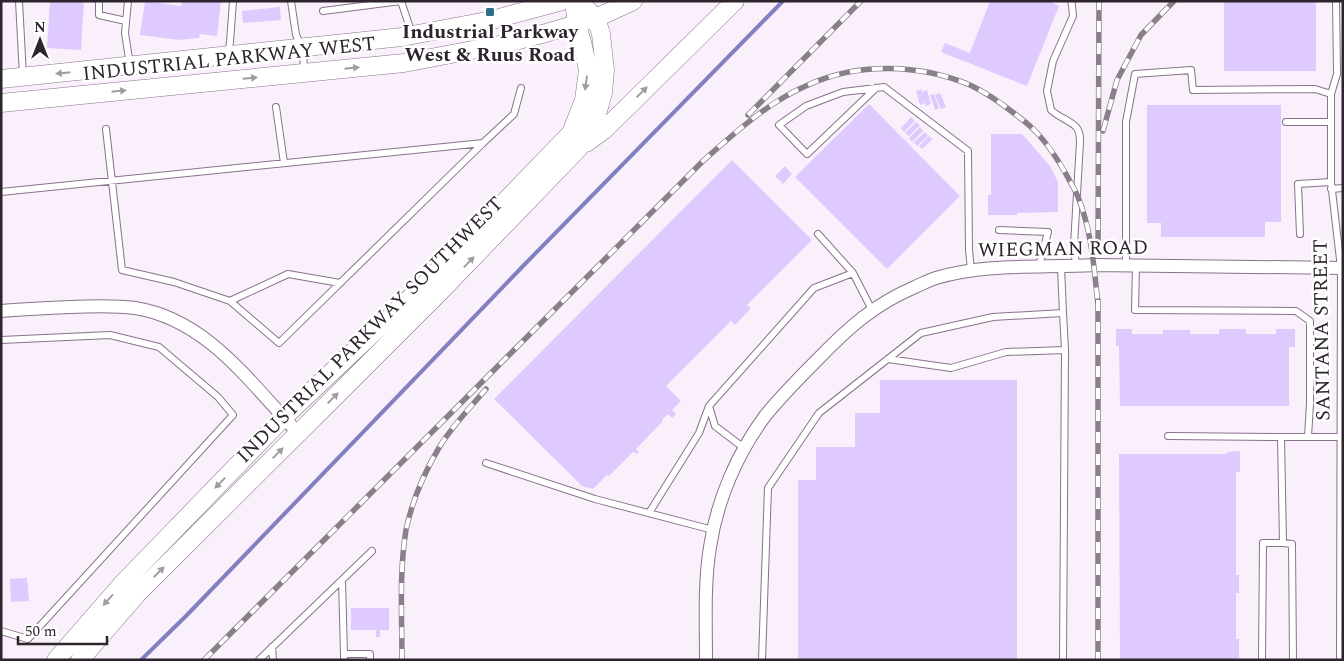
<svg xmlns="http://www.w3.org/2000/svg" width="1344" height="661" viewBox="0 0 1344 661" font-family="Spectral,serif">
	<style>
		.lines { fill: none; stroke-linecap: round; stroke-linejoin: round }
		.stream { stroke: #8280c0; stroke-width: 4 }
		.building { fill: #decafe }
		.lane-casing { stroke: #88728b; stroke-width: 8 }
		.street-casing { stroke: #88728b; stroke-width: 14 }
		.secondary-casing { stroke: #88728b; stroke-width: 19 }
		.lane { stroke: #fff; stroke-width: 6 }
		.street { stroke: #fff; stroke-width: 12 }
		.secondary { stroke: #fff; stroke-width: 18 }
		.rail-casing { stroke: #887f89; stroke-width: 5.5 }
		.rail { stroke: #fff; stroke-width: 4; stroke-dasharray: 11; stroke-linecap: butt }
		.oneway { fill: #a09ca1 }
		.poi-dot { fill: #2f6f83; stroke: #fff; stroke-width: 2 }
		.labels { text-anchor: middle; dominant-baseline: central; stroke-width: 5; stroke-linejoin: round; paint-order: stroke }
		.poi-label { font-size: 20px; font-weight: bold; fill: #2d242e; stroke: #fff }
		.street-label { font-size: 20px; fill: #2d242e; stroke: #fff }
	</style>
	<rect width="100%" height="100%" fill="#faf0fb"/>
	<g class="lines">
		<path class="stream" d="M 141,660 L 186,616 L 525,264 L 783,1"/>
	</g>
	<path class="building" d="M 50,1 L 84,1 L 81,50 L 47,48 Z
		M 145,1 L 181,6 L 182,1 L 221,1 L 217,36 L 200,34 L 199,38 L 179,40 L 140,35 Z
		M 990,1 L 1048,1 L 1059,6 L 1027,86 L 941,52 L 945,43 L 970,53 Z
		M 1224,1 L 1316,1 L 1316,71 L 1224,71 Z
		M 280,7 L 281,20 L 243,23 L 242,11 Z
		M 921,89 L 925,103 L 920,105 L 916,91 Z
		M 927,90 L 931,104 L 926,106 L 922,92 Z
		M 940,93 L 946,107 L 941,109 L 935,95 Z
		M 934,94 L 939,108 L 935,110 L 930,95 Z
		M 869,104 L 960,196 L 887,269 L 795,177 Z
		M 1147,105 L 1281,105 L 1281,222 L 1265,222 L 1265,237 L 1161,237 L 1161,223 L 1147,223 Z
		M 911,117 L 915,121 L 904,132 L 901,128 Z
		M 916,122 L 920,125 L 909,136 L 905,133 Z
		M 920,127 L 923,131 L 912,142 L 909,138 Z
		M 925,132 L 928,136 L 917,146 L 914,142 Z
		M 991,134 L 1022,134 L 1050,166 L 1058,182 L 1058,212 L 1017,213 L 1017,215 L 988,215 L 988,195 L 991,195 Z
		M 929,136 L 933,139 L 922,149 L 919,146 Z
		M 732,160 L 812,240 L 747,305 L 751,308 L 735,325 L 731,321 L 666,386 L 681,401 L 672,410 L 676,414 L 672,418 L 668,414 L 662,420 L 663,421 L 636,449 L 639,452 L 637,454 L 633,452 L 609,476 L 607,475 L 593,489 L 582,486 L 494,399 Z
		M 785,166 L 792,174 L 783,184 L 775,176 Z
		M 1116,329 L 1132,329 L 1132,334 L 1163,334 L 1163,330 L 1190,330 L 1190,334 L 1219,334 L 1219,329 L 1246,329 L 1246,334 L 1276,334 L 1276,329 L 1295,329 L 1295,347 L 1289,347 L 1289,406 L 1120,406 L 1119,346 L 1116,346 Z
		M 880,380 L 1017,380 L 1017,660 L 798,660 L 798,480 L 816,480 L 816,447 L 855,447 L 855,413 L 880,413 Z
		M 1240,451 L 1240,472 L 1236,472 L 1236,575 L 1239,575 L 1239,593 L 1236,593 L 1236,639 L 1239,639 L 1239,658 L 1236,658 L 1236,660 L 1120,660 L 1119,454 L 1227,454 L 1227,452 Z
		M 27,578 L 29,601 L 11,602 L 10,579 Z
		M 351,608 L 389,608 L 389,630 L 380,630 L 380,637 L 376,637 L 376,630 L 351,630 Z"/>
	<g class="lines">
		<g class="lane-casing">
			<path id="lane" d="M 19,1 L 23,76
				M 99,1 L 99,15 L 126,21
				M 128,1 L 125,33 L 130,65
				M 291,1 L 296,35 L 303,49 L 304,72
				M 401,1 L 412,34
				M 1071,1 L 1072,5 L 1073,16 L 1053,61 L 1047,91 L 1051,110 C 1057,116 1070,121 1075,126 C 1080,130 1080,137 1080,142 L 1074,245 L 1076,266
				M 1336,1 L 1337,74 L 1331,94 L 1331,182 L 1341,268 L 1340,660
				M 323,11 L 401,1
				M 228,55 L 230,42 L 233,1
				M 876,88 L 807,154 L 779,125 L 806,106 L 843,92 L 884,87 L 968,151 L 969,250 L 971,270
				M 276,107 L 284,163
				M 1286,122 L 1331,122
				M 106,129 L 122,270 L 174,282 L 230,301 L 279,343 L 483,143
				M 1331,189 L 1343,188
				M 1,192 L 483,143 L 514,114 L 521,88
				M 999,230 L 1048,232 L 1039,266
				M 818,234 L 853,273 L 872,310
				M 1300,234 L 1298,184 L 1331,182
				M 1126,265 L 1126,122 L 1135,74 L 1191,70 L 1193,90 L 1315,89 L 1331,94
				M 1136,266 L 1135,310 L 1296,311 L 1310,321 L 1310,404 L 1308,437
				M 1061,267 L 1063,313
				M 230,301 L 288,274 L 340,283
				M 1,340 L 110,335 L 159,347 L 218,397 L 233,415 L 28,639 L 1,631
				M 1168,436 L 1281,437 L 1283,543 L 1263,543 L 1262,660
				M 1281,437 L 1341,437
				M 744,448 L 715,426 L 709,406 L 814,288 L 853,273
				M 486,463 L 595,499 L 713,530
				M 649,513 L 699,433 L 709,406
				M 1283,543 L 1292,544 L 1293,660
				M 342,580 L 344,654
				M 272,647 L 273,660
				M 259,660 L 372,551
				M 344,660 L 344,654 L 370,654 L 370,660
				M 762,660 L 768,488 L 819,413 L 921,333 L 993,317 L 1063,313 L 1065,350 L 1006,352 L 951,368 L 888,359
				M 1063,660 L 1065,350"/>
		</g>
		<g class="street-casing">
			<path id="street" d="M 1,311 C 24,309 47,308 70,307 C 91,306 113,305 135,308 C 207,319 251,384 298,433
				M 706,660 C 706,622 704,584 710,547 C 717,500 737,454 765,416 C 782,395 800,377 819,358 C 849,327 875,304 915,287 C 922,284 929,280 936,278 C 987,263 1041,268 1094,265 L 1343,268"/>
		</g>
		<g class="secondary-casing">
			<path id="secondary" d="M 1,79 L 402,37 L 492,20 L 562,1
				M 1,103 L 404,63 L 499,45 L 546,33 L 596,18 L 633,1
				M 586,143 L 604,130 L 735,1
				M 56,660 L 124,582 L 284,417 L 424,285 L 571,133 L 584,100 L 588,70 L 582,42 L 577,25 L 574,1
				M 80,660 L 137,594 L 435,297 L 579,148 L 595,121 L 603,93 L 605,70 L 601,34 L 596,18 L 578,1"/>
		</g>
		<use href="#lane" class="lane"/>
		<use href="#street" class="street"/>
		<use href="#secondary" class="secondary"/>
		<g class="rail-casing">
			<path id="rail" d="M 748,115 L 861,1
				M 1103,131 L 1117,80 L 1141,35 L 1174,1
				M 1098,252 L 1099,1
				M 1098,300 L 1098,660
				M 204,660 L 704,160 C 736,132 768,102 808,85 C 858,62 920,64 970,85 C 987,93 1001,103 1015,114 C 1023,120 1031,126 1038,134 C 1049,146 1058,160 1066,174 C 1070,182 1075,189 1078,197 C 1092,232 1094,268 1098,305
				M 402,660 C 402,617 399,572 406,530 C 412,501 425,471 440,446 C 453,425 470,408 486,389"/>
		</g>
		<use href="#rail" class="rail"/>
	</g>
	<defs><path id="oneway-solid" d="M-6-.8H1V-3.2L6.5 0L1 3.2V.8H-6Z" transform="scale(1.25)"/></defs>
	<g class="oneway">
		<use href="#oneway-solid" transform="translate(352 68) rotate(-6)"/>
		<use href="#oneway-solid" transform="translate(63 73) rotate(174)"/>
		<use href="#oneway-solid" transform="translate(250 78) rotate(-5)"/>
		<use href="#oneway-solid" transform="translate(586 83) rotate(98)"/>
		<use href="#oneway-solid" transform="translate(119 91) rotate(-6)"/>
		<use href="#oneway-solid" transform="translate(642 92) rotate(-45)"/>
		<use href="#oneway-solid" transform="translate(469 262) rotate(-46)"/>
		<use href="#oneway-solid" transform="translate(333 398) rotate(-45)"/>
		<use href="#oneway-solid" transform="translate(278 453) rotate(-45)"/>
		<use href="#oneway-solid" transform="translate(220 483) rotate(134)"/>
		<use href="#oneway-solid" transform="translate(159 572) rotate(-45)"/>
		<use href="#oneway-solid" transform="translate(108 600) rotate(132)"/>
	</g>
	<rect class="poi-dot" x="485" y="7" width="10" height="10" rx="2.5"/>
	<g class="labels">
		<g class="poi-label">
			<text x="490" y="32">Industrial Parkway<tspan x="490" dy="23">West &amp; Ruus Road</tspan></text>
		</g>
		<g class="street-label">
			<text transform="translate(229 59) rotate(-6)">INDUSTRIAL PARKWAY WEST</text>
			<text transform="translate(1063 249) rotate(-1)">WIEGMAN ROAD</text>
			<text transform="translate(370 330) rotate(-45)">INDUSTRIAL PARKWAY SOUTHWEST</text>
			<text transform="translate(1322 330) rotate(-91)">SANTANA STREET</text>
		</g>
	</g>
	<rect width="1344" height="661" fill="none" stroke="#2d242e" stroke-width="5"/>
	<g transform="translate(40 40)" stroke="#ffffff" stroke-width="4" paint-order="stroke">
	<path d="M0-4L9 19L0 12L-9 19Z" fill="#2d242e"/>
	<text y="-8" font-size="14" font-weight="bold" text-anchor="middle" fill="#2d242e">N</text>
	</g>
	<path d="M18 636v8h89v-8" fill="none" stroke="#2d242e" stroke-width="2.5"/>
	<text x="25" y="636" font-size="15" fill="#2d242e" stroke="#ffffff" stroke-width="4" paint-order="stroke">50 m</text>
</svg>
